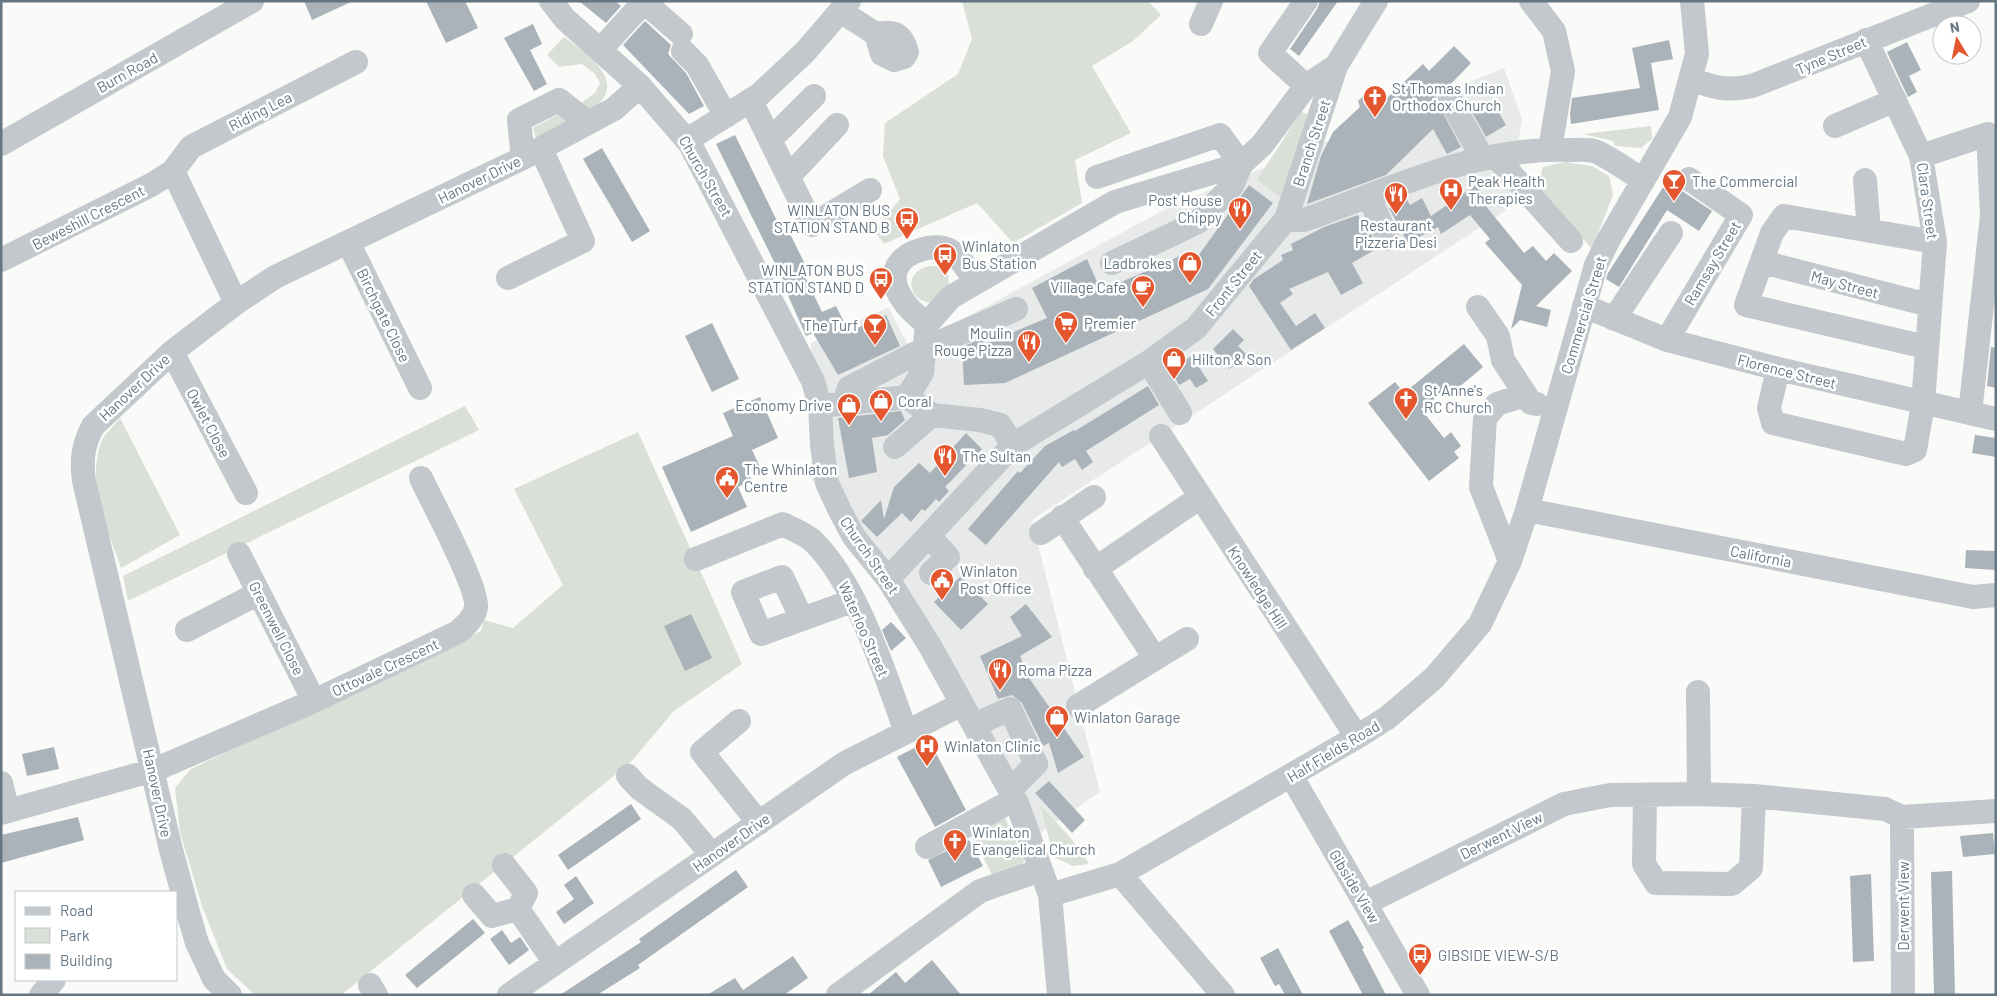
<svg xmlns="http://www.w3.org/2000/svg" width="1997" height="996" viewBox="0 0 1997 996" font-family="Barlow,sans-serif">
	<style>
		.built { fill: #e8e9e9 }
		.green { fill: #dadfd7 }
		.building { fill: #aab3b9 }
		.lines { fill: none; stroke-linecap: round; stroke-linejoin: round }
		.minor { stroke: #c3c8cc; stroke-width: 24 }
		.labels { text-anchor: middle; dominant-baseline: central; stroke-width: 5; stroke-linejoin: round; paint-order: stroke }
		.street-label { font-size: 15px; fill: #657683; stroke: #fff }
		.poi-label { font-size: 15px; fill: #657683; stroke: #fff; text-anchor: start }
	</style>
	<rect width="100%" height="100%" fill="#fafaf8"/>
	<path class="built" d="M 1504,68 L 1522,119 L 1507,210 L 1032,520 L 1100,792 L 1039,834 L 934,637 L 812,480 L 811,343 L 888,307 L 910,348 L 1171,206 Z"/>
	<path class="green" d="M 962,1 L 1148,1 L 1161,15 L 1133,41 L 1092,66 L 1131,133 L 1075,160 L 1082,203 L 1013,243 L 977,203 L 884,244 L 874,230 L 900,199 L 883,156 L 885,123 L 958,74 L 972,39 Z
		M 564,37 C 580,50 622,75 602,100 C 598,105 592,109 587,113 L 577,106 L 595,93 L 600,83 L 595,74 L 582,64 L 559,67 L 547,55 Z
		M 1301,112 L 1310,115 L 1280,197 L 1257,180 Z
		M 559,114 L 569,123 L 536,138 L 533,128 Z
		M 1651,126 L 1652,139 L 1641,148 L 1615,146 L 1613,141 L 1583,134 Z
		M 1565,162 L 1592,166 L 1609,176 L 1613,195 L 1592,249 L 1537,186 L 1543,167 Z
		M 936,266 L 948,273 L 949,285 L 937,303 C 911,305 902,277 923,268 C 927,266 932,266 936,266 Z
		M 465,406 L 479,430 L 128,601 L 123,576 Z
		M 120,418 L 180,535 L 121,568 C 108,529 86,484 101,443 C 104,434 114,426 120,418 Z
		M 638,432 L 742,664 L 674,711 L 630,763 L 341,995 L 255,995 L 227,969 L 202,906 L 180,832 L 175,788 L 191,769 L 481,631 L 484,620 L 513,628 L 563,585 L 514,489 Z
		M 1040,805 L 1070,837 L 1089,864 L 1073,866 L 1054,857 Z
		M 1004,816 L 1024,859 L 1021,868 L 992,875 L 971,832 Z"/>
	<path class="building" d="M 304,1 L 353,1 L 312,20 Z
		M 426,1 L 465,1 L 478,28 L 446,43 Z
		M 579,1 L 615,1 L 621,6 L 606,23 Z
		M 1320,1 L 1338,1 L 1299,56 L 1290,49 L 1317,9 Z
		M 645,21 L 671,45 L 668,54 L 686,73 L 704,106 L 689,114 L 623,45 Z
		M 533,24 L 542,44 L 530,50 L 547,84 L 534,91 L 504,38 Z
		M 1669,40 L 1673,59 L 1651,63 L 1659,110 L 1571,124 L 1570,114 L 1572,98 L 1640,88 L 1632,48 Z
		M 1907,42 L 1921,70 L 1909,76 L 1917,92 L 1908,97 L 1887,52 Z
		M 1454,46 L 1471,63 L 1448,87 L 1438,93 L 1436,100 L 1461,147 L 1447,154 L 1433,129 L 1386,175 L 1307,204 L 1321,156 L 1333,132 L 1360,107 L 1358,101 L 1375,85 L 1387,98 L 1423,64 L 1429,71 Z
		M 1492,101 L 1506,125 L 1486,137 L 1472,112 Z
		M 735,135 L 778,223 L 783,220 L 805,264 L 800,266 L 822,312 L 836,306 L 849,332 L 886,315 L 900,346 L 838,375 L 813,333 L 806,336 L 786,291 L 788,290 L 716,144 Z
		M 602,148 L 650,231 L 632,242 L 583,159 Z
		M 1667,181 L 1712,211 L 1699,231 L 1667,210 L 1619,287 L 1606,279 L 1608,273 Z
		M 1249,185 L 1273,203 L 1208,289 L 1005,383 L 964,385 L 962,347 L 983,338 L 985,344 L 1047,318 L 1032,288 L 1087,259 L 1101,291 L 1180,256 L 1188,270 Z
		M 1476,185 L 1489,203 L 1485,205 L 1524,253 L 1533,246 L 1546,261 L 1554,253 L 1572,271 L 1536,306 L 1551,310 L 1547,327 L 1520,320 L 1511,329 L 1522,285 L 1485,243 L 1490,239 L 1470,215 L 1441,234 L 1438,227 L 1408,243 L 1389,208 L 1407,199 L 1410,205 L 1422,198 L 1431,216 Z
		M 1358,215 L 1368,236 L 1371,234 L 1378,248 L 1352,263 L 1363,283 L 1341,295 L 1328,272 L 1289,289 L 1293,294 L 1280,303 L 1296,326 L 1315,313 L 1325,328 L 1291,350 L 1249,286 L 1254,279 L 1283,260 L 1281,255 L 1293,250 L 1291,244 L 1324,227 Z
		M 712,323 L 739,379 L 712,392 L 685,336 Z
		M 1233,329 L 1244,340 L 1238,346 L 1248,356 L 1229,369 L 1213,349 Z
		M 1464,344 L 1483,367 L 1452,393 L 1449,387 L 1421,409 L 1444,438 L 1451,432 L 1461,446 L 1454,452 L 1459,458 L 1429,481 L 1368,403 L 1395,382 L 1404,393 Z
		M 1991,347 L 1996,348 L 1996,388 L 1987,386 Z
		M 1192,356 L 1208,381 L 1196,388 L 1190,379 L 1179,385 L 1170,369 Z
		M 1148,386 L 1159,405 L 1086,451 L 1093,462 L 1082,470 L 1075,459 L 1062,467 L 1059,462 L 986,545 L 968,529 L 1018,471 L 1020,473 L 1045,446 L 1074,430 L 1075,431 Z
		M 760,397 L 778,438 L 752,450 L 761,469 L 749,474 L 752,481 L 738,487 L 747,507 L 691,532 L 662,467 L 733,436 L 723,413 Z
		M 901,411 L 905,420 L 888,435 L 872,438 L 877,472 L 849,478 L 838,418 Z
		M 966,433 L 982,449 L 945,487 L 949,491 L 939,502 L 936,499 L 925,511 L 922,509 L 911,522 L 902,513 L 877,537 L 861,521 L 881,500 L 884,519 L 894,487 L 919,463 L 930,473 Z
		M 1975,435 L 1996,438 L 1996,457 L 1972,453 Z
		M 1966,550 L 1996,551 L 1996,570 L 1965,568 Z
		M 961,576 L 988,604 L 961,630 L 934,602 Z
		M 1026,604 L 1052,637 L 1020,656 L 1029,678 L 1084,757 L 1058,773 L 1049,743 L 1043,746 L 1022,703 L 1012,695 L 998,699 L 980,656 L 1022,636 L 1010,617 Z
		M 691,614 L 712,658 L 685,671 L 664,626 Z
		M 891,622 L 906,638 L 891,651 L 882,630 Z
		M 929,740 L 966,810 L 935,827 L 897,757 Z
		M 54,747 L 59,769 L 27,776 L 22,754 Z
		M 1049,781 L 1085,820 L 1072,833 L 1035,793 Z
		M 631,804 L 641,819 L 568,870 L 558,855 Z
		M 78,817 L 84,840 L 1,863 L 1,835 Z
		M 1993,833 L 1995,854 L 1963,857 L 1960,836 Z
		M 969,840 L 983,866 L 941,887 L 928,860 Z
		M 736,870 L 748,887 L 638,965 L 640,968 L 597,995 L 560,995 L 641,942 L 639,939 Z
		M 1952,871 L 1955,995 L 1934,995 L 1931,872 Z
		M 1871,874 L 1874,961 L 1853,962 L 1850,876 Z
		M 576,876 L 594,903 L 564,924 L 556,912 L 574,899 L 564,885 Z
		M 473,919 L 485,933 L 417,988 L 405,975 Z
		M 1348,920 L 1364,948 L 1362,949 L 1386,995 L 1363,995 L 1329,931 Z
		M 502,930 L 511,943 L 520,937 L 529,950 L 509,965 L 490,939 Z
		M 1278,948 L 1303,995 L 1285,995 L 1279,984 L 1275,986 L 1260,958 Z
		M 793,956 L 808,978 L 784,995 L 707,995 L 735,978 L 743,990 Z
		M 932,960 L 961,995 L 868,995 L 896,972 L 905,983 Z"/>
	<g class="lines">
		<path class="minor" d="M 551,1 L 565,19 L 640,86 L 690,144 L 813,381 L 820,406 L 822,445 L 827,483 L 840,511 L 854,537 L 888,579 L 930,646 L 1017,803 L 1050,895 L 1059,995
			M 1531,1 L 1554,31 L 1563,71 L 1550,149
			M 840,11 L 876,34 C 894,30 902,34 907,52 L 904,57 L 894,60 L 882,54 L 876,34
			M 1201,24 L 1211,1
			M 600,50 L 644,2 L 681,34
			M 683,51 L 697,65 L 726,116
			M 1692,78 C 1712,89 1730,91 1752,86 L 1968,1
			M 1306,86 L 1270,53 L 1306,1
			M 1450,100 L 1483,159
			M 751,101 L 812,225 L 870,190
			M 1835,126 L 1895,100
			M 771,139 L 814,96
			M 687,140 L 759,95 L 805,52 L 849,1
			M 1,144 L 252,1
			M 1495,156 L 1571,241
			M 1921,156 L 1988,134 L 1992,216 L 1970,413
			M 523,158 L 519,120 L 559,100 L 588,123
			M 173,171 L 236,303
			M 789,176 L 837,125
			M 1097,177 L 1220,135 L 1241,164
			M 1865,180 L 1869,231
			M 1369,197 L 1388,239
			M 1286,219 L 1336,66 L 1376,1
			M 348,242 L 420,388
			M 1,260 L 151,185 L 173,171 L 191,147 L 356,62
			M 1762,262 L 1929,305
			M 1112,263 L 1198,222 L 1232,186 L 1241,164
			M 508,278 L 583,241 L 541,149
			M 1584,306 L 1667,340 L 1778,369 L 1996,419
			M 1478,307 L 1498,336 L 1503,360 L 1531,403 L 1537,404
			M 1614,319 L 1671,233
			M 927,324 C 920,318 910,311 905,303 C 886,278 894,257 923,249 C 930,247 943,246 949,250 C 961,257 968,271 976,282
			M 1667,340 L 1741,215 L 1689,179
			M 1926,347 L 1746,305 L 1772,233 L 1784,216 L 1935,242
			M 172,352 L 246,493
			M 1149,362 L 1180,413
			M 1778,369 L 1769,408 L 1773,423 L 1906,454 L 1915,450 L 1923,404 L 1935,242 L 1921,156 L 1866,40
			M 907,397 L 922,373 L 927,324 L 951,297 L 1115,202 L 1241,164 L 1262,145 L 1306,86 L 1336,66
			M 844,403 L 849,388 L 926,348 L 1016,309
			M 820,406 L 907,397 L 932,415 L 980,420 L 1000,425 L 1013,445
			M 1161,436 L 1357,737
			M 895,447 L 932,415
			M 1527,510 L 1973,597 L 1996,595
			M 1062,517 L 1155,658
			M 1041,533 L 1094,497
			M 929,536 L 948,557 L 931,573
			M 239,554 L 314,701
			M 696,559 L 783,524 C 792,529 805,534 813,541 C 857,584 885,674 906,732
			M 1510,561 L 1481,487 L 1485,418 L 1497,404 L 1525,395
			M 1095,569 L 1199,498
			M 888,579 L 1013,445 L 1149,362 L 1196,328 L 1286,219 L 1304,220 C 1389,190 1475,147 1567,150 C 1575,150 1586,149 1594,151 C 1605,154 1631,173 1643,180
			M 802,619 L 782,577 L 743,592 L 761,634 L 852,601
			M 187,630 L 259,593
			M 1698,692 L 1699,794
			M 1078,706 L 1187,639
			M 739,721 L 702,752 L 759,823
			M 974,725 L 1010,709 L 1036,764 L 1010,790
			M 628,776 L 639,788 L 682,819 L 712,855
			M 1292,777 L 1418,995
			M 1,783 L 8,811
			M 1645,795 L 1644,864 L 1656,883 L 1732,884 L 1751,868 L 1754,796
			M 1,813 L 154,770 L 314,701 L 458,632 C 465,626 475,617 476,607 C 478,586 432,502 421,478
			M 1902,817 L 1996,811
			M 927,847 L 1015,799
			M 504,865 L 526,893 L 518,909 L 555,963
			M 1120,874 L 1223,995
			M 474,895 L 492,916 L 518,909
			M 1050,895 L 1120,874 L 1357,737 L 1387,718 L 1434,678 L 1480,624 L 1510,561 L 1527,510 L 1596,265 L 1609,239 L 1680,117 L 1697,54 L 1692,1
			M 1366,903 L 1564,804 L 1610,795 L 1699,794 L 1754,796 L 1885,809 L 1902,817 L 1903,995
			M 370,985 L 376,995
			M 41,995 L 54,980
			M 230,995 L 214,979 L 197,943 L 188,912 L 171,850 L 84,481 C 81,460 83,445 93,426 L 172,352 L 236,303 L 275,277 L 523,158 L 614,109 L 640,86
			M 509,995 L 845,763 L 962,704
			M 838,995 L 980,891 L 1041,870"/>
	</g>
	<defs>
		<g id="church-pin" transform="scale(1.25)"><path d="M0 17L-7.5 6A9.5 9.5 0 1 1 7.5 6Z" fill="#e4572e" stroke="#fff"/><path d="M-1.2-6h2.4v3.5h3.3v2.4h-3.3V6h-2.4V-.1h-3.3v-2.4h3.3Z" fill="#fff"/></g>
		<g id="bar-pin" transform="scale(1.25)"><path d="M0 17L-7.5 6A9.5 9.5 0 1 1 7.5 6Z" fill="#e4572e" stroke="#fff"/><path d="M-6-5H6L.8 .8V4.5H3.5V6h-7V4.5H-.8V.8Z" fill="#fff"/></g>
		<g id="hospital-pin" transform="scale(1.25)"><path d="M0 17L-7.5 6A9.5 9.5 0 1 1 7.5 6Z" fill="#e4572e" stroke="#fff"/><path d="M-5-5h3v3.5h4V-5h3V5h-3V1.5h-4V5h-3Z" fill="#fff"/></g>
		<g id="restaurant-pin" transform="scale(1.25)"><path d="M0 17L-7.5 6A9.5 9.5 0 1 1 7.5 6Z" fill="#e4572e" stroke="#fff"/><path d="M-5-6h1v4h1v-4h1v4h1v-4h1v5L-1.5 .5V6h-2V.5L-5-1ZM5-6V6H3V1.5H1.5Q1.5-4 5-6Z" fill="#fff"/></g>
		<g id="bus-pin" transform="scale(1.25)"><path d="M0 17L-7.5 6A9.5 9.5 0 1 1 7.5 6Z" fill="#e4572e" stroke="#fff"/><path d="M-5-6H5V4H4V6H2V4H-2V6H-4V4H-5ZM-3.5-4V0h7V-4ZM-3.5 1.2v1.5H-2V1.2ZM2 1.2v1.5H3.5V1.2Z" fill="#fff"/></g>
		<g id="shop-pin" transform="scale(1.25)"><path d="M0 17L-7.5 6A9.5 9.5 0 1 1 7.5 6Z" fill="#e4572e" stroke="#fff"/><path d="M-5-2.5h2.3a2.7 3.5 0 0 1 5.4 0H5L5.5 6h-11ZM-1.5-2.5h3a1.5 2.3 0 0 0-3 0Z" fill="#fff"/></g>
		<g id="cafe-pin" transform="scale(1.25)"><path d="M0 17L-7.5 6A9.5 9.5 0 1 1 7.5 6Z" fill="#e4572e" stroke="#fff"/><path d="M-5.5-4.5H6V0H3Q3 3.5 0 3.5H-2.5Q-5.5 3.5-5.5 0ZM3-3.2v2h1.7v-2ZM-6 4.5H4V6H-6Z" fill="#fff"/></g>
		<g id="supermarket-pin" transform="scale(1.25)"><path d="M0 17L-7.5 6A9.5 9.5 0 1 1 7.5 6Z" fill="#e4572e" stroke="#fff"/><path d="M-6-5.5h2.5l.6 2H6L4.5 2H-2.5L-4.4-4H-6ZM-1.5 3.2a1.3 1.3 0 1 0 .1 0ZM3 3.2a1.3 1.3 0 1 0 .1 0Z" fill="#fff"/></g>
		<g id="civic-pin" transform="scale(1.25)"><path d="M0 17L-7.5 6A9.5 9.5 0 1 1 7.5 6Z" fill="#e4572e" stroke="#fff"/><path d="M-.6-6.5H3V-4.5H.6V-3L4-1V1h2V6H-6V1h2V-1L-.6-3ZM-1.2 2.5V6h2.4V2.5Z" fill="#fff"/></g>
	</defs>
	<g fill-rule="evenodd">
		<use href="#church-pin" x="1375" y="97"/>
		<use href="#bar-pin" x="1674" y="181"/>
		<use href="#hospital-pin" x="1451" y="190"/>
		<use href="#restaurant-pin" x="1396" y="194"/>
		<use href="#restaurant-pin" x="1240" y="209"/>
		<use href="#bus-pin" x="907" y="219"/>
		<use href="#bus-pin" x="945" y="255"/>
		<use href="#shop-pin" x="1190" y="263"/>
		<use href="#bus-pin" x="881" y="279"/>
		<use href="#cafe-pin" x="1143" y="287"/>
		<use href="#supermarket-pin" x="1066" y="323"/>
		<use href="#bar-pin" x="875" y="325"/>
		<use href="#restaurant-pin" x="1029" y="342"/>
		<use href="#shop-pin" x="1174" y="359"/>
		<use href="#church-pin" x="1406" y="399"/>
		<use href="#shop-pin" x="881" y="401"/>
		<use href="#shop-pin" x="849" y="405"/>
		<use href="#restaurant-pin" x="945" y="456"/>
		<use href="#civic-pin" x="727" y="478"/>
		<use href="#civic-pin" x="942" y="580"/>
		<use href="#restaurant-pin" x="1000" y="670"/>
		<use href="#shop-pin" x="1057" y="717"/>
		<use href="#hospital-pin" x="927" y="746"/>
		<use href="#church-pin" x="955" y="841"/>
		<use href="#bus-pin" x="1420" y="955"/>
	</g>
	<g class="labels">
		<g class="street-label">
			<text transform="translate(1831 55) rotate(-23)">Tyne Street</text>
			<text transform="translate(127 72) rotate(-29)">Burn Road</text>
			<text transform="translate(260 111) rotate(-27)">Riding Lea</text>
			<text transform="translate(1311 143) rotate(-72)">Branch Street</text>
			<text transform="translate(706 176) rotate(60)">Church Street</text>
			<text transform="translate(479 179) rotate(-26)">Hanover Drive</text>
			<text transform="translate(1928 201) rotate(82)">Clara Street</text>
			<text transform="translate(88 217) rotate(-27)">Beweshill Crescent</text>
			<text transform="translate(1712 263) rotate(-59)">Ramsay Street</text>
			<text transform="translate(1233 283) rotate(-51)">Front Street</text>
			<text transform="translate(1845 284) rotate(15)">May Street</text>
			<text transform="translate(384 315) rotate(64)">Birchgate Close</text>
			<text transform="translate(1583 315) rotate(-73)">Commercial Street</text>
			<text transform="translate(1787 371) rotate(14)">Florence Street</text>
			<text transform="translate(134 387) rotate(-43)">Hanover Drive</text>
			<text transform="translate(209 423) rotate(62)">Owlet Close</text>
			<text transform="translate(870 555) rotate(55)">Church Street</text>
			<text transform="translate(1761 556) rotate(11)">California</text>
			<text transform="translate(1258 587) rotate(57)">Knowledge Hill</text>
			<text transform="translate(277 628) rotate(63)">Greenwell Close</text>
			<text transform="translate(864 629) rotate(66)">Waterloo Street</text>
			<text transform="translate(385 667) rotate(-25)">Ottovale Crescent</text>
			<text transform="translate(1333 751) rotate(-31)">Half Fields Road</text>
			<text transform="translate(158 793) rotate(78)">Hanover Drive</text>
			<text transform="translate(1501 835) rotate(-26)">Derwent View</text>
			<text transform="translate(731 842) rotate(-35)">Hanover Drive</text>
			<text transform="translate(1355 886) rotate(59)">Gibside View</text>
			<text transform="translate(1903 906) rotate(-90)">Derwent View</text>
		</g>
		<g class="poi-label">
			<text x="1392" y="88">St Thomas Indian<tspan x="1392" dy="17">Orthodox Church</tspan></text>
			<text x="1468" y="181">Peak Health<tspan x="1468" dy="17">Therapies</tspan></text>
			<text x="1692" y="181">The Commercial</text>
			<text x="1222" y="200" text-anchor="end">Post House<tspan x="1222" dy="17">Chippy</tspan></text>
			<text x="890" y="210" text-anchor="end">WINLATON BUS<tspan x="890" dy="17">STATION STAND B</tspan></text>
			<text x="1396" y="225" text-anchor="middle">Restaurant<tspan x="1396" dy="17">Pizzeria Desi</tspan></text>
			<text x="962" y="246">Winlaton<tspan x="962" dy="17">Bus Station</tspan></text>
			<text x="1172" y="263" text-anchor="end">Ladbrokes</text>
			<text x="864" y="270" text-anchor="end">WINLATON BUS<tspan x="864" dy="17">STATION STAND D</tspan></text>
			<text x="1126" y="287" text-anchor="end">Village Cafe</text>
			<text x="1084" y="323">Premier</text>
			<text x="858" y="325" text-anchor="end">The Turf</text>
			<text x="1012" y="333" text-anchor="end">Moulin<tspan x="1012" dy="17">Rouge Pizza</tspan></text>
			<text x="1192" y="359">Hilton &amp; Son</text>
			<text x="1424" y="390">St Anne's<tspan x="1424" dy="17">RC Church</tspan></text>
			<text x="898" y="401">Coral</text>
			<text x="832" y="405" text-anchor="end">Economy Drive</text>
			<text x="962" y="456">The Sultan</text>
			<text x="744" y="469">The Whinlaton<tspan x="744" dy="17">Centre</tspan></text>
			<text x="960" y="571">Winlaton<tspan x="960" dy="17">Post Office</tspan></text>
			<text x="1018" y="670">Roma Pizza</text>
			<text x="1074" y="717">Winlaton Garage</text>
			<text x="944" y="746">Winlaton Clinic</text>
			<text x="972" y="832">Winlaton<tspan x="972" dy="17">Evangelical Church</tspan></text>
			<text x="1438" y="955">GIBSIDE VIEW-S/B</text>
		</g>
	</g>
	<rect width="1997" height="996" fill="none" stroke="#657683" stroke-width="5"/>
	<rect x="15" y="891" width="162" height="90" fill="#ffffff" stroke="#c1c8cd"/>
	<rect x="25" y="907" width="25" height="8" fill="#c3c8cc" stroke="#c1c8cd"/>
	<text x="60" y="916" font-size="15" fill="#657683">Road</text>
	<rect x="25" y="928" width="25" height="15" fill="#dadfd7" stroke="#c1c8cd"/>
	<text x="60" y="941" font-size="15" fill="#657683">Park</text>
	<rect x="25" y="954" width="25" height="15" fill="#aab3b9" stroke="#c1c8cd"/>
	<text x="60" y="966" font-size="15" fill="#657683">Building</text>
	<g transform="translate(1957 40) rotate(350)"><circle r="24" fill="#ffffff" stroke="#c1c8cd"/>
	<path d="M0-4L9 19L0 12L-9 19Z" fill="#e4572e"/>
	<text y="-8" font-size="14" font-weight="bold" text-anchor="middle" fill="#657683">N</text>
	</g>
</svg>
